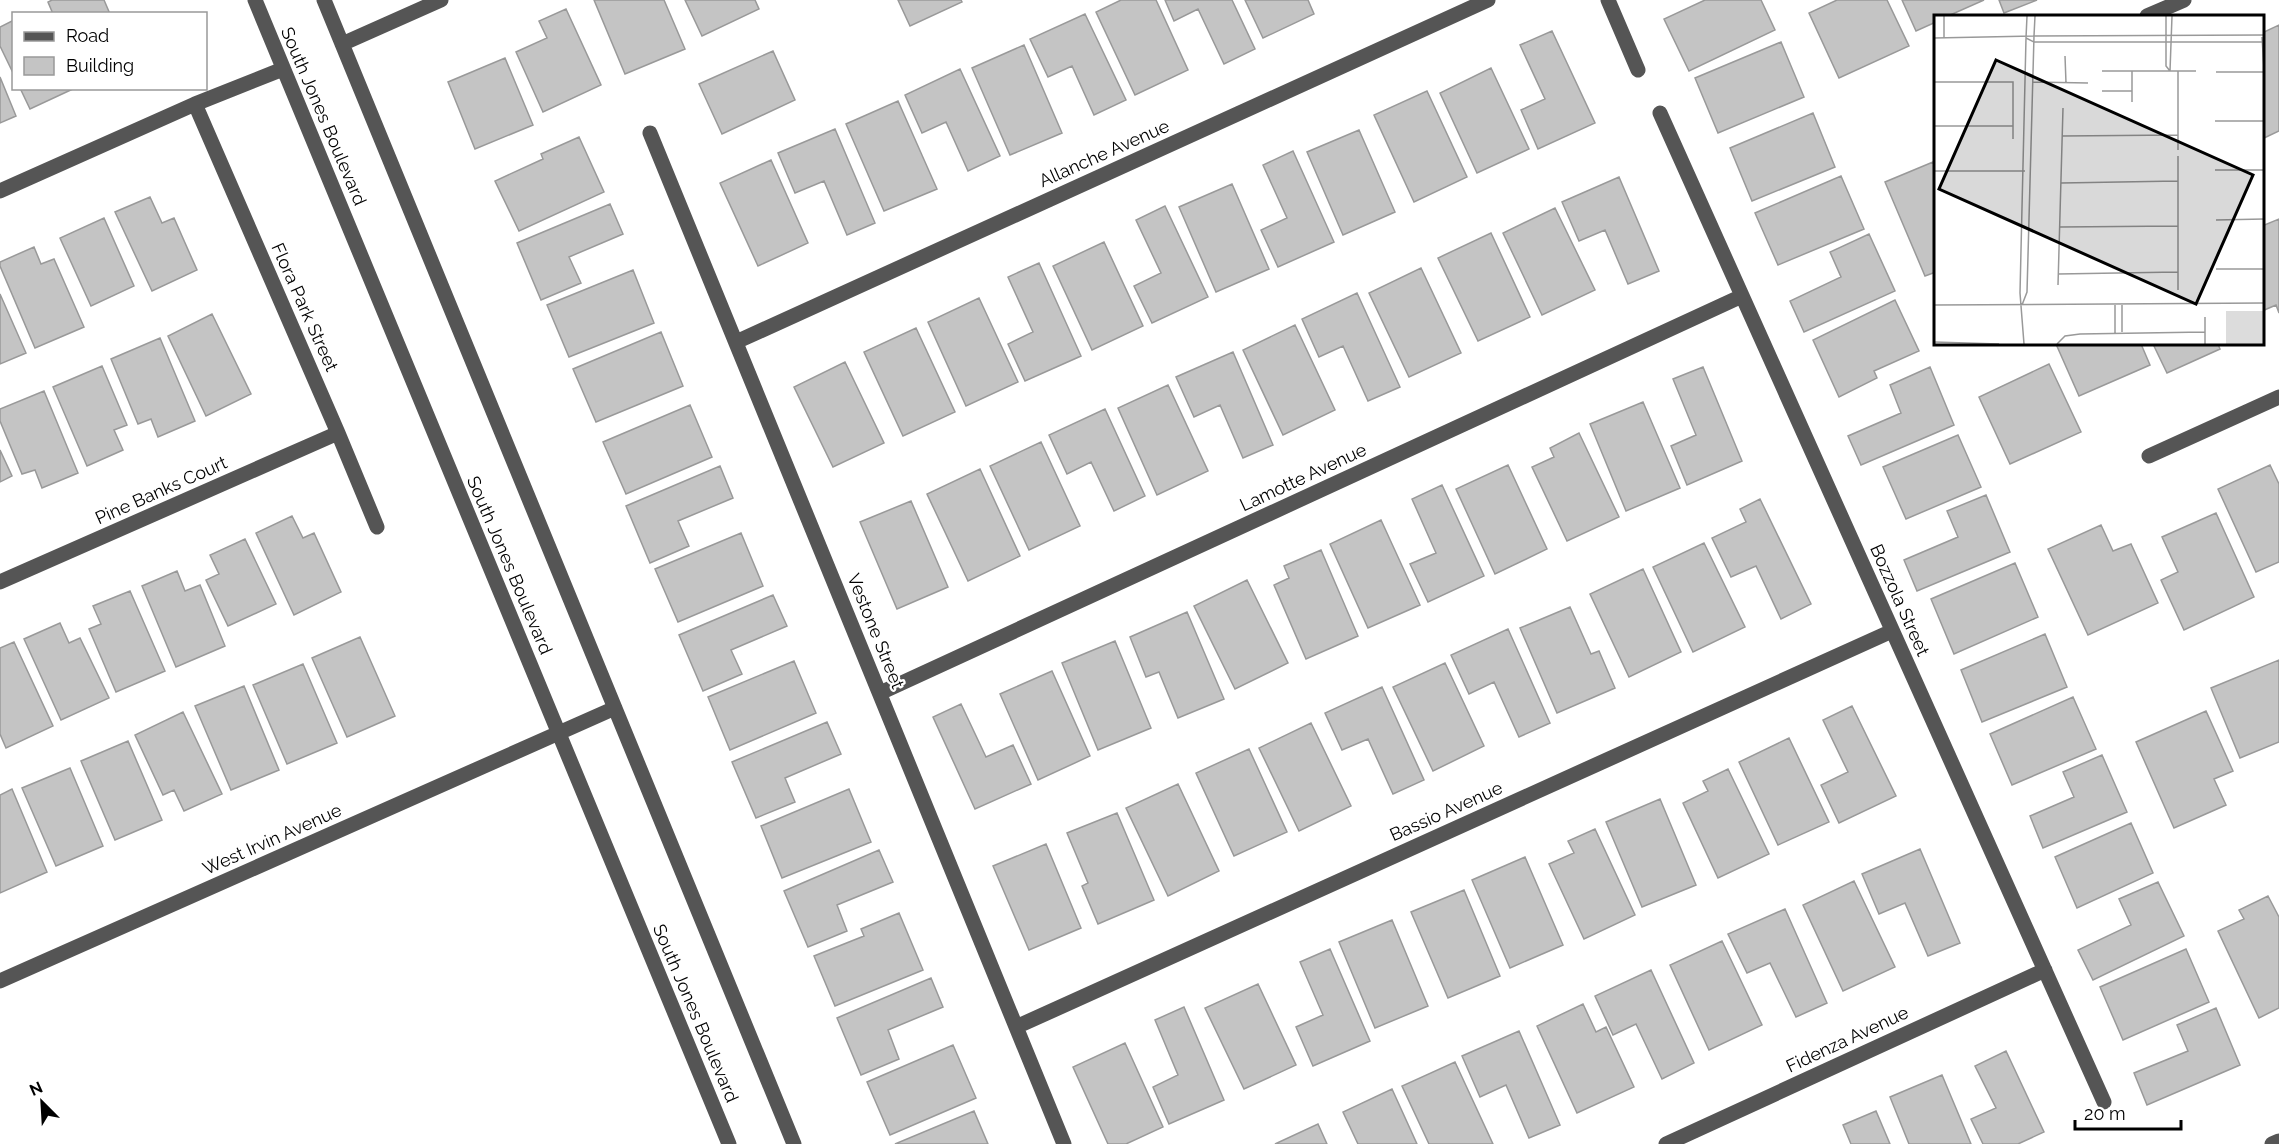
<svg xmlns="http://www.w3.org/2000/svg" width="2279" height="1144" viewBox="0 0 2279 1144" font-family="Raleway,sans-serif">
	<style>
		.building { fill: #c4c4c4; stroke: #999; stroke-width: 1.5 }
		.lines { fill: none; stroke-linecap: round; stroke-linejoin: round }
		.minor { stroke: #555; stroke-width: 15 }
		.labels { text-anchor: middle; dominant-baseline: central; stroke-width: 4.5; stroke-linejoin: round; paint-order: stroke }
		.street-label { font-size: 18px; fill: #000; stroke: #fff }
		.inset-road { fill: none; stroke: #999; stroke-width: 1.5 }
		.view { fill: #000; fill-opacity: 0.15; stroke: #000; stroke-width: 3 }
		.inset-edge { fill: none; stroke: #000; stroke-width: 3 }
	</style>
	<rect width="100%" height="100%" fill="#fff"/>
	<path class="building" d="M 52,0 L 104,0 L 110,14 L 53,14 L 48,2 Z
		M 594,0 L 664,0 L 685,49 L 625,74 Z
		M 685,0 L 755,0 L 759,9 L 702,36 Z
		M 898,0 L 961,0 L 962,2 L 910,26 Z
		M 1121,0 L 1156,0 L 1188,70 L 1135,95 L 1096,12 Z
		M 1165,0 L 1232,0 L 1255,49 L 1224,64 L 1198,9 L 1174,21 Z
		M 1245,0 L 1308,0 L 1314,14 L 1263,38 Z
		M 1705,0 L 1761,0 L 1775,30 L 1689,71 L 1664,19 Z
		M 1837,0 L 1887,0 L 1909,46 L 1839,78 L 1809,13 Z
		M 1902,0 L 1984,0 L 1948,16 L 1936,16 L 1936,22 L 1916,31 Z
		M 1999,0 L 2037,0 L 2004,13 Z
		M 566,9 L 601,85 L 543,112 L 516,52 L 547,38 L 539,21 Z
		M 1085,14 L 1126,100 L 1094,115 L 1072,66 L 1048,77 L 1030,39 Z
		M 14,20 L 14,75 L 0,46 L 0,27 Z
		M 2279,25 L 2279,131 L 2262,139 L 2262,33 Z
		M 1552,31 L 1595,123 L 1538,149 L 1521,110 L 1545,99 L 1520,45 Z
		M 1781,42 L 1804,97 L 1718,133 L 1695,78 Z
		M 1024,45 L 1062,133 L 1010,155 L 972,68 Z
		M 773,51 L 795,100 L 722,134 L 699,84 Z
		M 505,58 L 533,125 L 475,149 L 448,82 Z
		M 1491,68 L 1529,149 L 1477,173 L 1440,93 Z
		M 960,69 L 1000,156 L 968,171 L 946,122 L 922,133 L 905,95 Z
		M 0,77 L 16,116 L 0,123 Z
		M 20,88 L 75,88 L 30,109 Z
		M 1427,91 L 1467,177 L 1414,202 L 1374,115 Z
		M 898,101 L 937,189 L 884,211 L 846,124 Z
		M 1813,113 L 1835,167 L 1752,201 L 1730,148 Z
		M 835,129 L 875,223 L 847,235 L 824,181 L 795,193 L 778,153 Z
		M 1359,130 L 1395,212 L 1343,235 L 1307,152 Z
		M 579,137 L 604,192 L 519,231 L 495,181 L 543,159 L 541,154 Z
		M 1293,151 L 1334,242 L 1278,267 L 1261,230 L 1287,218 L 1263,165 Z
		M 771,160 L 808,243 L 758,266 L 720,183 Z
		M 1933,162 L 1936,167 L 1936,272 L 1925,276 L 1885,182 Z
		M 1841,176 L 1864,229 L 1778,265 L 1755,213 Z
		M 1619,177 L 1659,271 L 1628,284 L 1605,230 L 1579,241 L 1562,202 Z
		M 1232,184 L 1269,269 L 1216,292 L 1179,207 Z
		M 150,197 L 162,223 L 174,218 L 197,270 L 152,291 L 115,212 Z
		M 610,204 L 623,234 L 569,257 L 581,283 L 541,300 L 517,243 Z
		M 1165,206 L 1208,297 L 1152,323 L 1134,286 L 1161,273 L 1136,220 Z
		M 1555,208 L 1595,290 L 1542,315 L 1503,233 Z
		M 104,218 L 134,286 L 91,306 L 60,238 Z
		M 2279,219 L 2279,313 L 2276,305 L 2262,311 L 2262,226 Z
		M 1491,233 L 1530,317 L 1478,341 L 1438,258 Z
		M 1869,234 L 1895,291 L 1804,332 L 1790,301 L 1841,277 L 1830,252 Z
		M 1104,242 L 1143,326 L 1092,350 L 1053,266 Z
		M 34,247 L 41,264 L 54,259 L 84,327 L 35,348 L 0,266 L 0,262 Z
		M 1039,263 L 1081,356 L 1025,381 L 1008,344 L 1033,332 L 1008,277 Z
		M 1421,268 L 1461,353 L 1409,377 L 1369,293 Z
		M 633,270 L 654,323 L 569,357 L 547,305 Z
		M 1357,293 L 1400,387 L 1368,401 L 1343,346 L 1319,357 L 1302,319 Z
		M 0,294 L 26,353 L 0,364 Z
		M 979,298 L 1018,382 L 966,406 L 928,322 Z
		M 1895,300 L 1919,351 L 1874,371 L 1877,378 L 1839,397 L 1813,340 Z
		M 212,314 L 251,394 L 206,416 L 168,336 Z
		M 1295,325 L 1335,410 L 1283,435 L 1243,350 Z
		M 916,328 L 955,412 L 903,436 L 864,352 Z
		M 661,332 L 683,386 L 596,422 L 573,369 Z
		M 160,338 L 195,421 L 158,437 L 151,419 L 138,424 L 111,359 Z
		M 2056,344 L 2141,344 L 2150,365 L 2079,396 Z
		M 2153,344 L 2218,344 L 2220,349 L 2167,373 Z
		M 1233,352 L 1273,445 L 1243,458 L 1220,405 L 1194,417 L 1176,377 Z
		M 845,362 L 884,443 L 833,467 L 794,387 Z
		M 2049,364 L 2081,432 L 2010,464 L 1979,397 Z
		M 102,366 L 127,425 L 114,430 L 123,450 L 87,466 L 53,387 Z
		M 1703,367 L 1742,461 L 1687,485 L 1671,446 L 1696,435 L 1673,379 Z
		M 1930,367 L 1954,425 L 1861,465 L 1848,436 L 1901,413 L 1890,385 Z
		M 1168,385 L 1208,471 L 1157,495 L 1118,408 Z
		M 44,391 L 78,473 L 42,488 L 35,470 L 22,474 L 0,421 L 0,409 Z
		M 1643,402 L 1680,488 L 1626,511 L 1590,424 Z
		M 690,405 L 712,457 L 626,494 L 603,442 Z
		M 1105,409 L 1145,496 L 1114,511 L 1091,462 L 1067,474 L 1049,435 Z
		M 1579,433 L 1619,517 L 1567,541 L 1532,467 L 1554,457 L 1550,448 Z
		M 1958,435 L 1981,487 L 1906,519 L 1883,467 Z
		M 1041,442 L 1080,526 L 1029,550 L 990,466 Z
		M 0,450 L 12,476 L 0,482 Z
		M 1508,465 L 1547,549 L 1495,574 L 1456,489 Z
		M 2270,465 L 2279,484 L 2279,562 L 2256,572 L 2218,489 Z
		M 720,466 L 733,498 L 678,521 L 689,546 L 650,563 L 626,506 Z
		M 980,469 L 1020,556 L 968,581 L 927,494 Z
		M 1442,485 L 1484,576 L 1428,602 L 1410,564 L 1436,553 L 1412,499 Z
		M 1986,495 L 2010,552 L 1917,591 L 1904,560 L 1958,537 L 1947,511 Z
		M 1760,499 L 1811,604 L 1781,619 L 1756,566 L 1731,577 L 1712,538 L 1746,522 L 1740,509 Z
		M 911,501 L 948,587 L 897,609 L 860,522 Z
		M 2216,513 L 2254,597 L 2184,630 L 2161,580 L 2178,572 L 2162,537 Z
		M 292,516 L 303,538 L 314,533 L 341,592 L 294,615 L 256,533 Z
		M 1381,520 L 1420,605 L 1368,628 L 1330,544 Z
		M 2101,525 L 2113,551 L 2131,544 L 2158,603 L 2088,635 L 2048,549 Z
		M 741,533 L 763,586 L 678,622 L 655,569 Z
		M 245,539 L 276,604 L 228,626 L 206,580 L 219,574 L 210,555 Z
		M 1704,543 L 1745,627 L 1693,652 L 1653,567 Z
		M 1321,550 L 1358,636 L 1306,659 L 1274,585 L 1289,578 L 1284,566 Z
		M 2015,563 L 2038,617 L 1954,654 L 1931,599 Z
		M 1643,569 L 1681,652 L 1629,677 L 1590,594 Z
		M 177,571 L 185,591 L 200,585 L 225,646 L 176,667 L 142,586 Z
		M 1247,580 L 1288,663 L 1235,689 L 1194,606 Z
		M 130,591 L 165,671 L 116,692 L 89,629 L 101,624 L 93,606 Z
		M 773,595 L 787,626 L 731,650 L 742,674 L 703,691 L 679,635 Z
		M 1570,607 L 1591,654 L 1599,651 L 1615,688 L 1557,713 L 1520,628 Z
		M 1187,612 L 1224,699 L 1178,718 L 1159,672 L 1146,677 L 1130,637 Z
		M 60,623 L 69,643 L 80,638 L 109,698 L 61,720 L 24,639 Z
		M 1508,629 L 1550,723 L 1519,737 L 1494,682 L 1469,694 L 1451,655 Z
		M 2045,634 L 2067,687 L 1982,722 L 1961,670 Z
		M 360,637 L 395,716 L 347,737 L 312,658 Z
		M 1115,641 L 1151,728 L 1098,750 L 1062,663 Z
		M 14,642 L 53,726 L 6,748 L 0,734 L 0,648 Z
		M 2279,660 L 2279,742 L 2240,758 L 2211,688 Z
		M 794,661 L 816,713 L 730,750 L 708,697 Z
		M 1445,663 L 1484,746 L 1433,771 L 1393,687 Z
		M 303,664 L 337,743 L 287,764 L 253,685 Z
		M 1052,671 L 1090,756 L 1038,780 L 1000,694 Z
		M 244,686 L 279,770 L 231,790 L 195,706 Z
		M 1382,687 L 1424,780 L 1393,794 L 1368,739 L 1342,750 L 1325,713 Z
		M 2073,697 L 2096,749 L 2012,785 L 1990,734 Z
		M 961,704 L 986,757 L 1013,745 L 1031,784 L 975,809 L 933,717 Z
		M 1852,706 L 1896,796 L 1839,823 L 1821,785 L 1848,772 L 1823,720 Z
		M 2206,711 L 2233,771 L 2214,779 L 2226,805 L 2174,828 L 2136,742 Z
		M 183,712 L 222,794 L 184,811 L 174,790 L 163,795 L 135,735 Z
		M 827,722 L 841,754 L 785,778 L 795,802 L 756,818 L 732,762 Z
		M 1311,723 L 1351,806 L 1299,831 L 1259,748 Z
		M 1789,738 L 1829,822 L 1778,845 L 1739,762 Z
		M 128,741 L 162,820 L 115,840 L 81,761 Z
		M 1249,749 L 1287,832 L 1234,856 L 1196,773 Z
		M 2102,755 L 2127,812 L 2043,848 L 2030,816 L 2074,797 L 2063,772 Z
		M 70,768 L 103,846 L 56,866 L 22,788 Z
		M 1728,769 L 1769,854 L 1718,878 L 1683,803 L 1708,791 L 1703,781 Z
		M 1178,784 L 1219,871 L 1168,896 L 1126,808 Z
		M 12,789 L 47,872 L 0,893 L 0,795 Z
		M 849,789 L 871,842 L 782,878 L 761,826 Z
		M 1660,799 L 1696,885 L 1642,907 L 1606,822 Z
		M 1117,813 L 1154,900 L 1098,924 L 1082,886 L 1088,883 L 1067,833 Z
		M 2131,823 L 2153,873 L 2077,908 L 2055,857 Z
		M 1595,829 L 1635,915 L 1584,939 L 1549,864 L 1574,853 L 1568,841 Z
		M 1046,844 L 1081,928 L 1029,950 L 993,866 Z
		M 1920,849 L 1960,943 L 1928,956 L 1905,903 L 1879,914 L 1862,874 Z
		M 879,850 L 893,882 L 837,905 L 847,931 L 808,947 L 784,891 Z
		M 1525,857 L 1563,945 L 1510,968 L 1472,880 Z
		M 1854,881 L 1895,967 L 1843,991 L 1803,905 Z
		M 2158,882 L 2184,936 L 2093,980 L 2078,950 L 2131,925 L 2119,899 Z
		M 1464,890 L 1500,976 L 1448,998 L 1411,912 Z
		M 2268,896 L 2279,917 L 2279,1008 L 2259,1018 L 2218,931 L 2244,919 L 2239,910 Z
		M 1785,909 L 1827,1003 L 1796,1017 L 1770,963 L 1747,973 L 1728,934 Z
		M 899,913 L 923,970 L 835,1006 L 814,956 L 864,936 L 861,929 Z
		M 1392,920 L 1428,1006 L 1375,1028 L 1339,942 Z
		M 1722,941 L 1762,1025 L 1709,1050 L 1670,965 Z
		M 1330,949 L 1370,1041 L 1313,1066 L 1296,1027 L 1323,1015 L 1300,962 Z
		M 2186,949 L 2209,1002 L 2123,1040 L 2100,987 Z
		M 1651,970 L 1694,1063 L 1662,1079 L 1636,1024 L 1613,1035 L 1595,996 Z
		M 931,978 L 943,1007 L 888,1030 L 899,1059 L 861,1075 L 837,1018 Z
		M 1258,984 L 1296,1065 L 1244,1089 L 1205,1008 Z
		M 1583,1004 L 1596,1032 L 1606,1027 L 1634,1087 L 1577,1113 L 1537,1026 Z
		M 1184,1007 L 1224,1100 L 1169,1124 L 1153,1087 L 1178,1075 L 1155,1020 Z
		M 2216,1008 L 2240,1065 L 2147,1105 L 2134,1073 L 2188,1051 L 2177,1025 Z
		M 1519,1031 L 1560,1125 L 1529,1138 L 1506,1085 L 1480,1097 L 1462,1056 Z
		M 1125,1043 L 1163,1127 L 1126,1144 L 1108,1144 L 1073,1067 Z
		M 953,1045 L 976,1098 L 890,1135 L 867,1082 Z
		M 2006,1051 L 2044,1132 L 2018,1144 L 1983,1144 L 1971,1119 L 1996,1108 L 1975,1066 Z
		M 1455,1062 L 1493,1144 L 1429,1144 L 1402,1086 Z
		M 1942,1075 L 1971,1144 L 1909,1144 L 1890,1097 Z
		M 1392,1089 L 1417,1144 L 1358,1144 L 1343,1112 Z
		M 974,1111 L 988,1144 L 895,1144 Z
		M 1876,1111 L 1890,1144 L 1851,1144 L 1843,1125 Z
		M 1318,1124 L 1327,1144 L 1275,1144 Z"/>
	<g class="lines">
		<path class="minor" d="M 255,0 L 729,1144
			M 324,0 L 794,1144
			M 1608,0 L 1638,70
			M 2147,16 L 2184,0
			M 342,44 L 441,0
			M 195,104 L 338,433 L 377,527
			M 1660,113 L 2104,1102
			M 650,133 L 1064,1144
			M 0,191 L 195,104 L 283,69
			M 736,342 L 1488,0
			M 2149,456 L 2279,397
			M 0,582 L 338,433
			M 880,693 L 1742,296
			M 0,981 L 615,708
			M 1016,1027 L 1892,631
			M 1666,1144 L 2045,970
			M 2272,1144 L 2279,1141"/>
	</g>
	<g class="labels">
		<g class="street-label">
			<text transform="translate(324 116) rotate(67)">South Jones Boulevard</text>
			<text transform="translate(1104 153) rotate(-24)">Allanche Avenue</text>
			<text transform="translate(305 307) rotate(66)">Flora Park Street</text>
			<text transform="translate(1303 477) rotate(-25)">Lamotte Avenue</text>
			<text transform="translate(161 490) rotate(-24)">Pine Banks Court</text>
			<text transform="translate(510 565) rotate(67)">South Jones Boulevard</text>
			<text transform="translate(1900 600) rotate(66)">Bozzola Street</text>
			<text transform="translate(876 631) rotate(68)">Vestone Street</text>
			<text transform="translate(1446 811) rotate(-24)">Bassio Avenue</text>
			<text transform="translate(272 839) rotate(-24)">West Irvin Avenue</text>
			<text transform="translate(696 1013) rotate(67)">South Jones Boulevard</text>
			<text transform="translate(1847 1039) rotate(-25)">Fidenza Avenue</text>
		</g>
	</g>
	<g transform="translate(1934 15)">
		<rect width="330" height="330" fill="#fff"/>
		<path d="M 292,296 L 330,296 L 330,329 L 292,329 Z" fill="#dcdcdc"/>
		<path class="inset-road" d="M 93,1 L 92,23 L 100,27 L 330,27M 101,1 L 100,21 L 330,20M 232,1 L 232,51 L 236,56M 328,22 L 330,54M 0,23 L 100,21 L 93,277 L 88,290M 10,23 L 10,1M 131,41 L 132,68M 168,56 L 262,56M 198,56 L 198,87M 236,56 L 238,1M 282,57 L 330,57M 0,67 L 79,67 L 79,124M 99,67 L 154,68M 168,76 L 198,76M 281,106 L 330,106M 0,111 L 79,111M 128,121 L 244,120M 244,135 L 244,56M 244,141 L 244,275M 281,155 L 330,155M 0,156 L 91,156M 127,168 L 244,166M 282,205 L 330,204M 126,212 L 244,211M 282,254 L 330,254M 124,259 L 244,257M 124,270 L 129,93M 181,289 L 181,318M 188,289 L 188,317M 0,290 L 330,288M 0,327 L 65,329M 90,329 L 86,278 L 92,23M 123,329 L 131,321 L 146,319 L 271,317M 271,329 L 271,302"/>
		<path class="view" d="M 62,45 L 319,160 L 262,289 L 5,174 Z"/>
		<rect width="330" height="330" class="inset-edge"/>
	</g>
	<rect x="12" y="12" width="195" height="78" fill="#ffffff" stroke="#999999" stroke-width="1.5"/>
	<rect x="24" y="32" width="30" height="9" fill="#555555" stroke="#999999" stroke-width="1.5"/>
	<text x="66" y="42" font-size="18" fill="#000000">Road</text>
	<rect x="24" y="57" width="30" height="18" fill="#c4c4c4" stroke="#999999" stroke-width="1.5"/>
	<text x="66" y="72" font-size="18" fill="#000000">Building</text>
	<g transform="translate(42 1102) rotate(336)" stroke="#ffffff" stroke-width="4.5" paint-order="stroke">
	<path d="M0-4.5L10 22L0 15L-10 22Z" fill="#000000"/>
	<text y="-9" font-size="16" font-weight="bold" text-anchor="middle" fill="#000000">N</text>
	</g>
	<path d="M2075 1120v9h106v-9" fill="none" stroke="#000000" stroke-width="3"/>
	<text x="2084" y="1120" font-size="18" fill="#000000" stroke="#ffffff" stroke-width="4.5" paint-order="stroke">20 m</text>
</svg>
